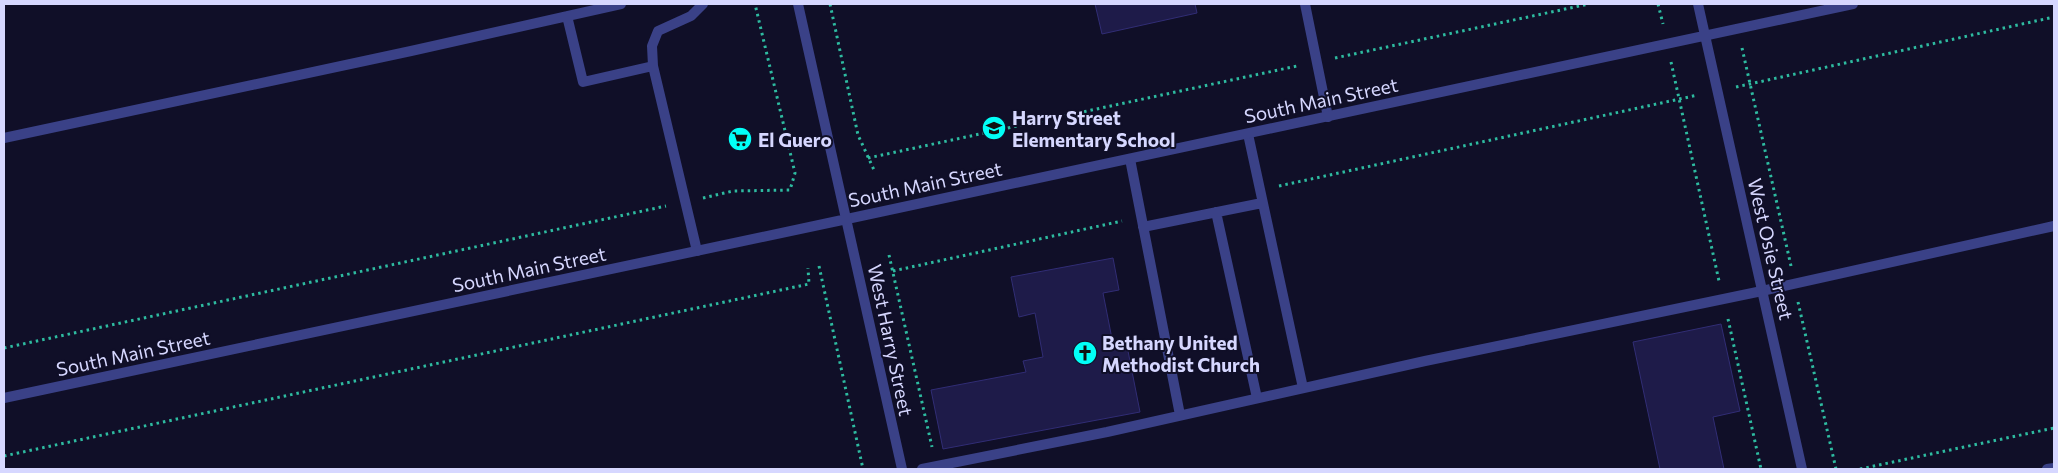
<svg xmlns="http://www.w3.org/2000/svg" width="2058" height="473" viewBox="0 0 2058 473" font-family="Commissioner,sans-serif">
	<style>
		.building { fill: #1e1b49; stroke: #312d75 }
		.lines { fill: none; stroke-linecap: round; stroke-linejoin: round }
		.path { stroke: #2ebba0; stroke-width: 3; stroke-dasharray: 2.5 4; stroke-linecap: butt }
		.service { stroke: #3a4187; stroke-width: 10 }
		.minor { stroke: #3a4187; stroke-width: 10 }
		.tertiary { stroke: #3a4187; stroke-width: 10 }
		.labels { text-anchor: middle; dominant-baseline: central; stroke-width: 4; stroke-linejoin: round; paint-order: stroke }
		.street-label { font-size: 19px; fill: #d6d7ff; stroke: #100f28 }
		.poi-label { font-size: 19px; font-weight: bold; fill: #d6d7ff; stroke: #100f28; text-anchor: start }
	</style>
	<rect width="100%" height="100%" fill="#100f28"/>
	<path class="building" d="M 1095,4 L 1195,4 L 1197,13 L 1102,34 Z
		M 1113,258 L 1119,290 L 1103,293 L 1114,349 L 1127,346 L 1140,412 L 943,449 L 931,390 L 1026,372 L 1023,361 L 1043,357 L 1035,313 L 1019,317 L 1011,277 Z
		M 1721,324 L 1740,411 L 1713,417 L 1724,469 L 1660,469 L 1633,342 Z"/>
	<g class="lines">
		<path class="path" d="M 830,4 L 858,135 L 874,170
			M 1658,4 L 1663,24
			M 1742,48 L 1791,266
			M 1335,58 L 1589,4
			M 1671,62 L 1719,281
			M 1736,87 L 2054,17
			M 868,158 L 1297,66
			M 1279,186 L 1698,95
			M 703,198 L 733,191 L 790,190 L 795,173 L 755,4
			M 889,255 L 932,447
			M 819,266 L 863,469
			M 893,271 L 1122,221
			M 1798,302 L 1836,469
			M 1728,319 L 1761,469
			M 4,348 L 666,206
			M 4,456 L 809,284 L 808,268
			M 1860,469 L 2054,428"/>
		<path class="service" d="M 1305,4 L 1328,117
			M 567,16 L 583,82 L 653,66 L 697,251
			M 653,66 L 652,46 L 658,31 L 691,16 L 703,4
			M 1248,134 L 1303,388
			M 4,138 L 411,51 L 621,4
			M 1130,159 L 1180,415
			M 1216,212 L 1257,398
			M 1143,227 L 1262,203
			M 922,469 L 1107,432 L 1425,361 L 1762,291 L 2054,226"/>
		<path class="minor" d="M 1698,4 L 1802,469
			M 847,219 L 1853,4
			M 2047,469 L 2054,468"/>
		<path class="tertiary" d="M 798,4 L 902,469
			M 4,398 L 847,219"/>
	</g>
	<defs>
		<g id="school-disc" transform="scale(1.25)"><circle r="9.5" fill="#02fff7" stroke="#100f28"/><path d="M0-5L7-2L0 1L-7-2ZM-4 1L0 2.5L4 1V4Q0 6-4 4Z" fill="#111"/></g>
		<g id="supermarket-disc" transform="scale(1.25)"><circle r="9.5" fill="#02fff7" stroke="#100f28"/><path d="M-6-5.5h2.5l.6 2H6L4.5 2H-2.5L-4.4-4H-6ZM-1.5 3.2a1.3 1.3 0 1 0 .1 0ZM3 3.2a1.3 1.3 0 1 0 .1 0Z" fill="#111"/></g>
		<g id="church-disc" transform="scale(1.25)"><circle r="9.5" fill="#02fff7" stroke="#100f28"/><path d="M-1.2-6h2.4v3.5h3.3v2.4h-3.3V6h-2.4V-.1h-3.3v-2.4h3.3Z" fill="#111"/></g>
	</defs>
	<g fill-rule="evenodd">
		<use href="#school-disc" x="994" y="128"/>
		<use href="#supermarket-disc" x="740" y="139"/>
		<use href="#church-disc" x="1085" y="353"/>
	</g>
	<g class="labels">
		<g class="street-label">
			<text transform="translate(1321 100) rotate(-12)">South Main Street</text>
			<text transform="translate(925 184) rotate(-12)">South Main Street</text>
			<text transform="translate(1771 249) rotate(77)">West Osie Street</text>
			<text transform="translate(529 269) rotate(-12)">South Main Street</text>
			<text transform="translate(891 340) rotate(78)">West Harry Street</text>
			<text transform="translate(133 353) rotate(-12)">South Main Street</text>
		</g>
		<g class="poi-label">
			<text x="1012" y="117">Harry Street<tspan x="1012" dy="22">Elementary School</tspan></text>
			<text x="758" y="139">El Guero</text>
			<text x="1102" y="342">Bethany United<tspan x="1102" dy="22">Methodist Church</tspan></text>
		</g>
	</g>
	<rect width="2058" height="473" fill="none" stroke="#d6d7ff" stroke-width="10"/>
</svg>
